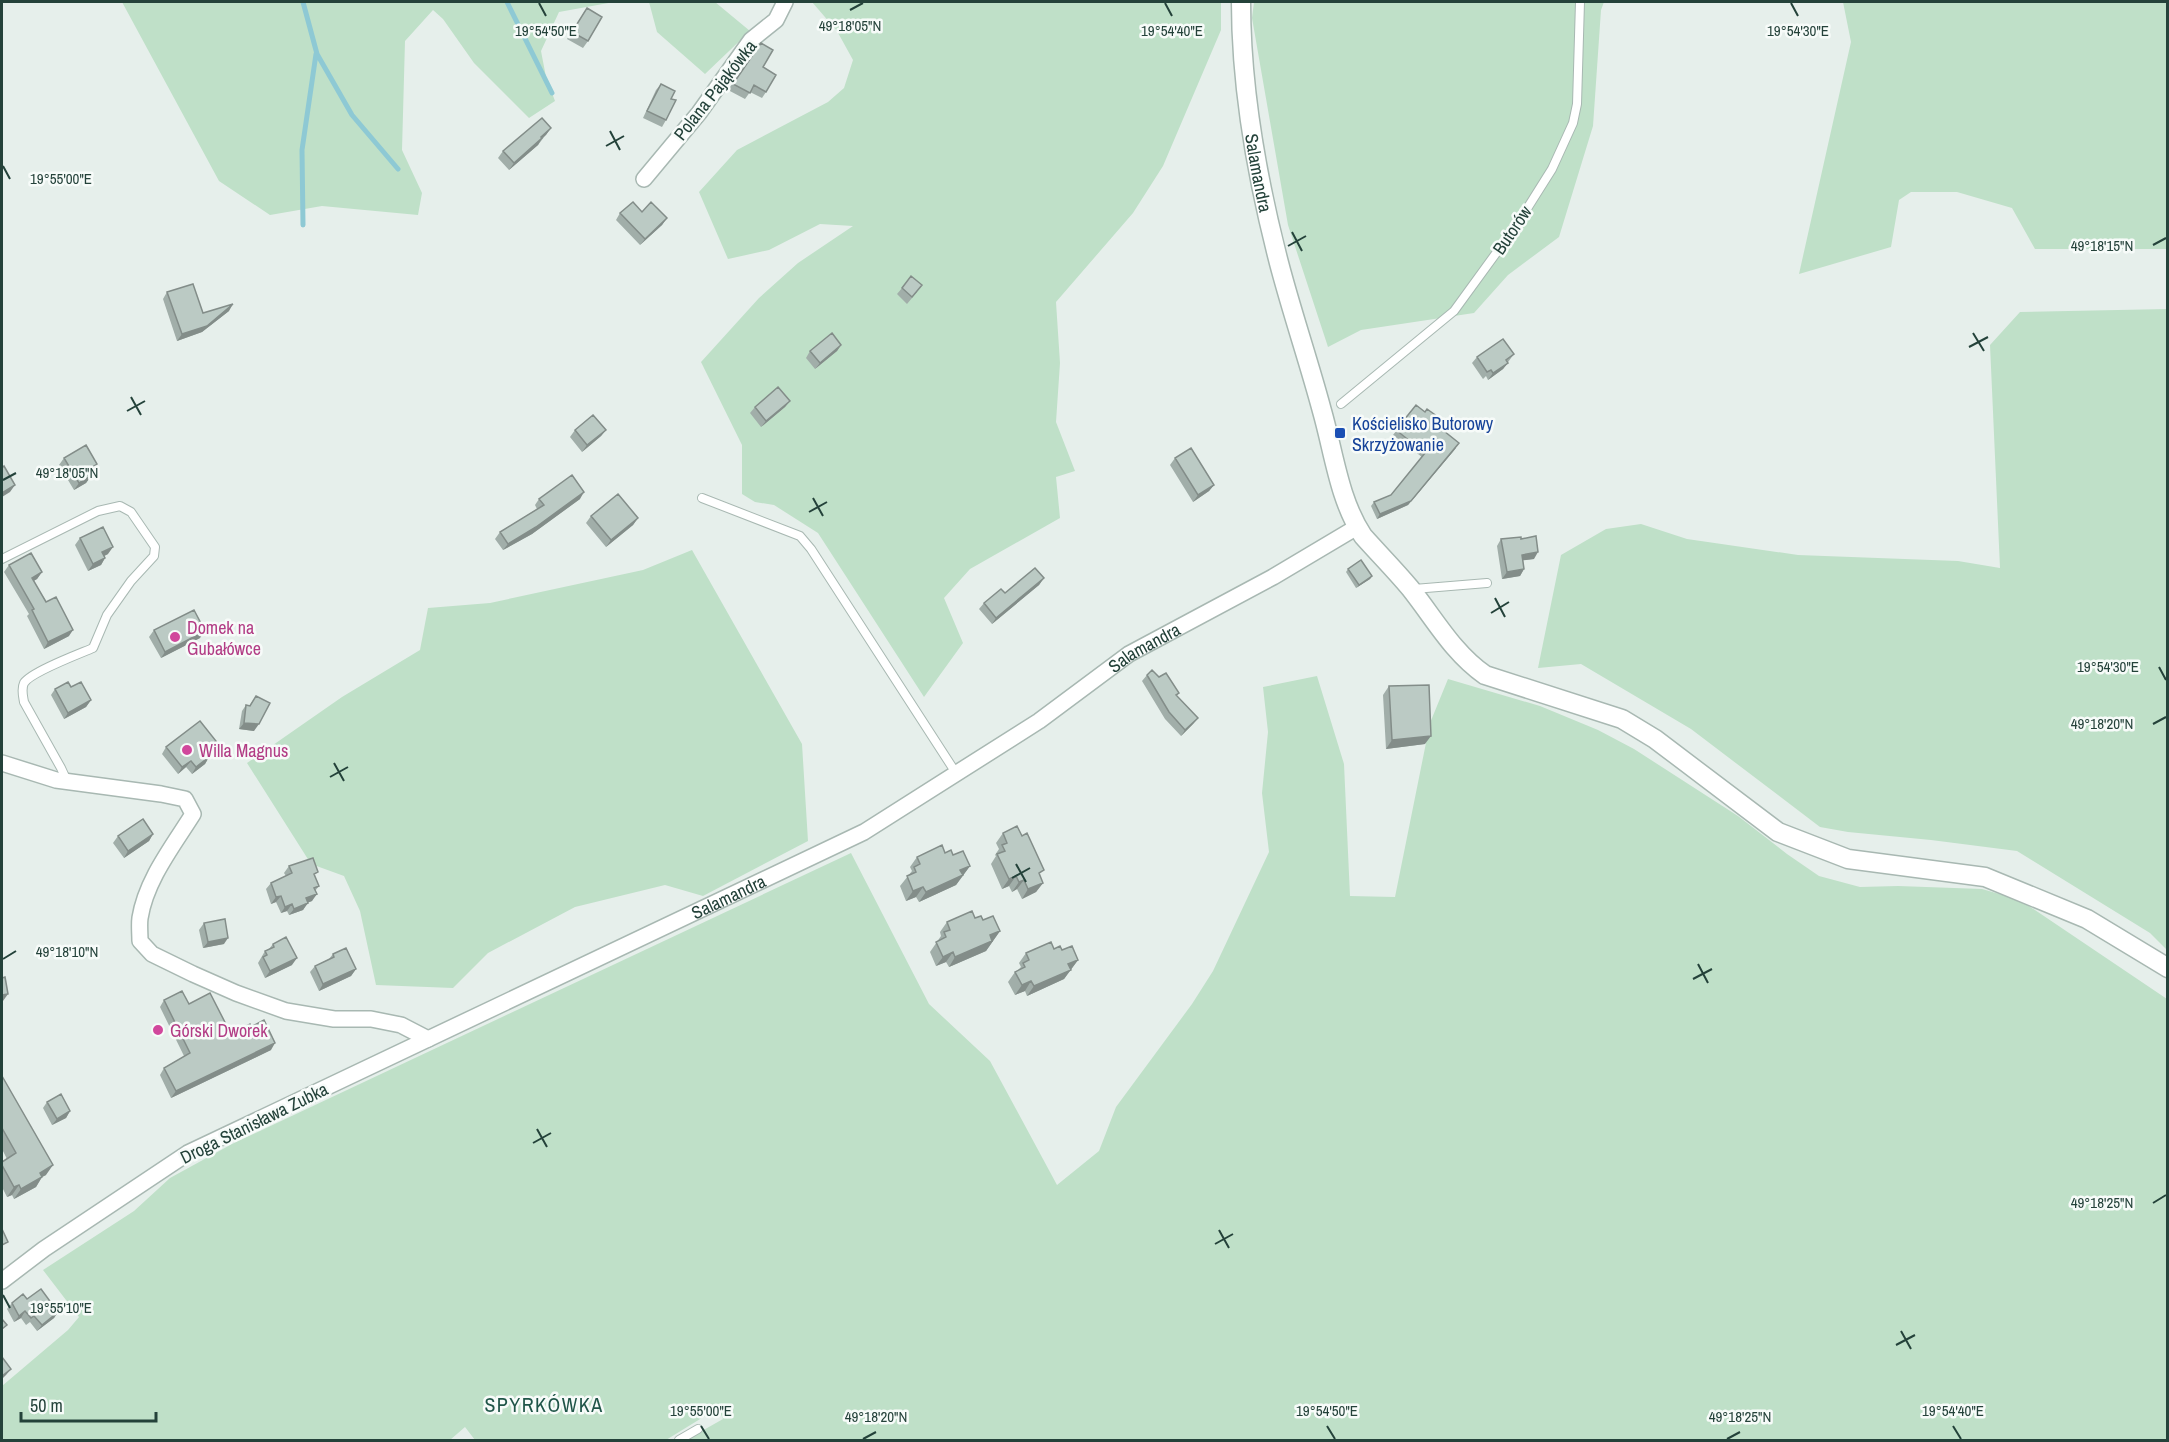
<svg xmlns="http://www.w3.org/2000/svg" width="2169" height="1442" viewBox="0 0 2169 1442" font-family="'Archivo Narrow',sans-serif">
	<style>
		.green { fill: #bfe0c8 }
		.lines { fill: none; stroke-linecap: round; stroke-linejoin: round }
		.stream { stroke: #8ec9d4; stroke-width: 5 }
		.service-casing { stroke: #a8b8b2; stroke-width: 10 }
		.minor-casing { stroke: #a8b8b2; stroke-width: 18 }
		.tertiary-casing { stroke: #a8b8b2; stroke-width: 21 }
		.service { stroke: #fff; stroke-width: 8 }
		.minor { stroke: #fff; stroke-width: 15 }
		.tertiary { stroke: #fff; stroke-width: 18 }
		.wall { fill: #a1aea9 }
		.shaded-wall { fill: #838d89 }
		.building { fill: #bbcac4; stroke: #838d89; stroke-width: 1.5 }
		.ticks { fill: none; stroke: #24423a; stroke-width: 2 }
		.transit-dot { fill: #1a4fb4; stroke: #f7fbf9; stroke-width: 2 }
		.hotel-dot { fill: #d1479c; stroke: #f7fbf9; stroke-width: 2 }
		.labels { text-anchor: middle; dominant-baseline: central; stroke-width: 5; stroke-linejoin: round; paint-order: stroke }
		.street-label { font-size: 18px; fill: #24423a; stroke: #f7fbf9 }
		.transit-label { font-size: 18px; fill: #164399; stroke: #f7fbf9; text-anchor: start }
		.hotel-label { font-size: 18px; fill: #b23c85; stroke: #f7fbf9; text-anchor: start }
		.neighbourhood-label { font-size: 20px; letter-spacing: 1.5px; fill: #1f5548; stroke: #f7fbf9 }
		.ticks-label { font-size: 15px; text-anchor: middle; fill: #24423a; stroke: #f7fbf9; stroke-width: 5; stroke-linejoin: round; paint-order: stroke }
	</style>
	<rect width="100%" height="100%" fill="#e6efeb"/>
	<path class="green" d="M 122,2 L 614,2 L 559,12 L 541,51 L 546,77 L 555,101 L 529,118 L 474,63 L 443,19 L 433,10 L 405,41 L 402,150 L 422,193 L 418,215 L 322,206 L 270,215 L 219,181 Z
		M 649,2 L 715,2 L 750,31 L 705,74 L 657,32 Z
		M 812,2 L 1221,2 L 1221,30 L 1163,166 L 1133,213 L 1056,302 L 1060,363 L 1056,422 L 1075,471 L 1056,477 L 1060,518 L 970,569 L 944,598 L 963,643 L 924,697 L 818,533 L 774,505 L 755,502 L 742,494 L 742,445 L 701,362 L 759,298 L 798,263 L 853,226 L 820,224 L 769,250 L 728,259 L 699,192 L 737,150 L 828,102 L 844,88 L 853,60 L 837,31 Z
		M 1254,2 L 1604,2 L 1601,10 L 1593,126 L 1559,237 L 1508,275 L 1474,313 L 1361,330 L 1328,347 L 1288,225 L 1252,18 Z
		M 1843,2 L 2167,2 L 2167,249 L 2035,249 L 2012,208 L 1957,192 L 1911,192 L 1899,200 L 1891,247 L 1799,274 L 1851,42 Z
		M 2167,309 L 2167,950 L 2150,933 L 2017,851 L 1931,840 L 1848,832 L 1820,827 L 1691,729 L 1581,664 L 1538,668 L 1561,555 L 1606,529 L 1641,524 L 1687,539 L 1798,555 L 1958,561 L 2000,568 L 1990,345 L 2020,312 Z
		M 692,550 L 802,744 L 808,841 L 703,896 L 665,885 L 575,907 L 488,953 L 453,988 L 376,985 L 360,911 L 344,876 L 311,864 L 247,763 L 342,697 L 420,650 L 428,608 L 490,603 L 643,570 Z
		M 1317,676 L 1344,764 L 1350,896 L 1395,897 L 1430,723 L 1448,679 L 1540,706 L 1598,730 L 1634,749 L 1738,816 L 1787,854 L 1819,876 L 1860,887 L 1898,886 L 1982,889 L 2020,900 L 2167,999 L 2167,1440 L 686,1440 L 723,1419 L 718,1408 L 666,1440 L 475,1440 L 465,1427 L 450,1440 L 2,1440 L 2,1386 L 68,1330 L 79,1317 L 43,1270 L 134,1211 L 170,1178 L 232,1144 L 851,853 L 929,1004 L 990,1061 L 1057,1185 L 1099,1151 L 1116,1107 L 1192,1004 L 1213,971 L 1269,852 L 1262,793 L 1268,732 L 1263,687 Z"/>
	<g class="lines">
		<path class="stream" d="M 303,2 L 317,54 L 352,115 L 398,169
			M 507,2 L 552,93
			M 303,225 L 302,150 L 316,54"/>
		<g class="service-casing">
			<path id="service" d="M 1341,404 L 1454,311 L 1518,223 L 1552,169 L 1573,123 L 1577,104 L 1580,2
				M 702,498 L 800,536 L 811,549 L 956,773
				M 2,559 L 98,511 L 120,506 L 131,512 L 155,547 L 154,556 L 131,581 L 107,615 L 93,648 C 79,654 31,672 24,683 C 21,689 23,696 24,702 L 61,768 L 67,781
				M 1414,589 L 1487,583
				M 679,1440 L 698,1429"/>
		</g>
		<g class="minor-casing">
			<g id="minor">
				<path d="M 644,179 L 699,113 L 751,40 L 776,20 L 785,2"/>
				<path d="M 2,763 L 56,780 L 161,794 L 185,799 L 193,814 C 173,846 146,880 140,918 C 139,925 140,934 140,941 L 152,954 L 193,974 L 236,993 L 286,1011 L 334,1019 L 371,1019 L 401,1025 L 428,1039"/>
				<path id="s1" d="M 2,1281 L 44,1249 L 188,1153 L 864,832 L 1039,721 L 1129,654 L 1273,577 L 1357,527"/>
			</g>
		</g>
		<g class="tertiary-casing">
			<g id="tertiary">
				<path id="s2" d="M 1241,2 C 1241,89 1257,178 1279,263 C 1292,313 1309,362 1322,411 C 1334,453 1339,500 1363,536 C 1379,554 1395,570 1410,588 C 1434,618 1453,653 1485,675 L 1622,719 L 1655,739 L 1778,832 L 1848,859 L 1985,877 L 2087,919 L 2168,968"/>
			</g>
		</g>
		<use href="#service" class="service"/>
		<use href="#minor" class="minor"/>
		<use href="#tertiary" class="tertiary"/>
	</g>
	<path class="wall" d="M 587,8 L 588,41 L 583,48 L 567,39 Z
		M 761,43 L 766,92 L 762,98 L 750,92 L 745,99 L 728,90 Z
		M 661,84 L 671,99 L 666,120 L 662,127 L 643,118 L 656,90 Z
		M 551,128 L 538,145 L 509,170 L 498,158 L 503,151 Z
		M 642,212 L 667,218 L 662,225 L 640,245 L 616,220 L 620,213 Z
		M 902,288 L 917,292 L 907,304 L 897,294 Z
		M 167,292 L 203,313 L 229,311 L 202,332 L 177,341 L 163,299 Z
		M 841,345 L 837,351 L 815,369 L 806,358 L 810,351 Z
		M 1514,354 L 1503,369 L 1488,380 L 1486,376 L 1483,379 L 1472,363 L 1477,357 Z
		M 790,401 L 785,407 L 761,427 L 750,413 L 755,407 Z
		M 1416,405 L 1456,448 L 1408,505 L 1377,519 L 1371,506 L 1374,502 L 1391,495 L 1422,457 L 1393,435 Z
		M 575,430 L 606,430 L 601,436 L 582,452 L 570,437 Z
		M 64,458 L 93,471 L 89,473 L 91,476 L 86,483 L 74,490 L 59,465 Z
		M 1175,458 L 1214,485 L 1209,491 L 1193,502 L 1170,465 Z
		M 539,499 L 580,499 L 532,534 L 503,550 L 495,539 L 500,532 L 537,509 L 535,505 Z
		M 591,516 L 638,518 L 633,525 L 606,547 L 586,523 Z
		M 80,538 L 108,554 L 104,556 L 105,558 L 101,565 L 88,571 L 75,545 Z
		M 1501,539 L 1534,559 L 1523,560 L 1524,569 L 1520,576 L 1502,579 L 1497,546 Z
		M 9,565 L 42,572 L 37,579 L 33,581 L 69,636 L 44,649 L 27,616 L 29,614 L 4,572 Z
		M 1348,569 L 1372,576 L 1370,579 L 1356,588 L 1346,572 Z
		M 1044,578 L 1039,585 L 992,624 L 979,609 L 984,603 Z
		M 154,630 L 200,638 L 161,658 L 149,637 Z
		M 1147,675 L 1159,677 L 1179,693 L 1177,696 L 1198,718 L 1193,724 L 1181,736 L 1165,719 L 1142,681 Z
		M 1389,686 L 1425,744 L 1386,749 L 1383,695 Z
		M 71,687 L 91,700 L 86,707 L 64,719 L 51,695 L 55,689 Z
		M 256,696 L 254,731 L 239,729 L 242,711 L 246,705 L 249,706 Z
		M 166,747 L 211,747 L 209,749 L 208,756 L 209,757 L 205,764 L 192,774 L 186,767 L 178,774 L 162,754 Z
		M 1003,833 L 1040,876 L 1043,883 L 1036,892 L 1022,899 L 1017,889 L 1012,892 L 1009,886 L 1002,889 L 991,864 L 996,856 L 995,855 L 999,849 L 996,843 Z
		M 153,834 L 149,841 L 124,858 L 113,843 L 118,836 Z
		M 945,853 L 953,855 L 970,866 L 956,885 L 919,902 L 916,897 L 906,901 L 900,886 L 912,871 L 910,867 L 917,857 Z
		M 289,866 L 315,877 L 319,886 L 315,891 L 312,901 L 307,903 L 303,910 L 289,915 L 287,911 L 281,913 L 276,902 L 271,904 L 266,889 L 271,883 L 286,876 L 284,873 Z
		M 975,918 L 983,920 L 1000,931 L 986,951 L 949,967 L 946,962 L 936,966 L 930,952 L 941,936 L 940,932 L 947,922 Z
		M 204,923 L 224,944 L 203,948 L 199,930 Z
		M 273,944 L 292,965 L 265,978 L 258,963 L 265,951 L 269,949 Z
		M 1054,949 L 1062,950 L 1078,960 L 1064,979 L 1027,996 L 1025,991 L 1015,995 L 1008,982 L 1015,972 L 1018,970 L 1021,967 L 1019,963 L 1026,953 Z
		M 333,954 L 356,969 L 351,976 L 319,991 L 310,972 L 315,966 L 329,959 Z
		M 164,1000 L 189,1004 L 231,1034 L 251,1027 L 271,1050 L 171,1098 L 160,1075 L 164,1068 L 184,1056 L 160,1007 Z
		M 2,1076 L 46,1175 L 42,1177 L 36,1187 L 14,1199 L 12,1195 L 7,1197 L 2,1187 L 2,1162 L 7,1159 L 2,1149 Z
		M 47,1102 L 70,1111 L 66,1118 L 52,1125 L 43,1108 Z
		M 27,1299 L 58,1312 L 54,1318 L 37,1331 L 30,1322 L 26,1325 L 21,1318 L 14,1322 L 7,1309 L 12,1303 Z"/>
	<path class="shaded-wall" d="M 551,128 L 546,135 L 536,143 L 541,137 Z
		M 542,138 L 538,145 L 509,170 L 514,163 Z
		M 667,218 L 662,225 L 640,245 L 645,239 Z
		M 233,304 L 229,311 L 202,332 L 177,341 L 182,334 Z
		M 841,345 L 837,351 L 815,369 L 820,363 Z
		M 1508,363 L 1503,369 L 1488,380 L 1493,373 Z
		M 790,401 L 785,407 L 761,427 L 766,421 Z
		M 606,430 L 601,436 L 582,452 L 587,445 Z
		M 1456,448 L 1408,505 L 1377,519 L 1380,514 Z
		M 97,464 L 93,471 L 83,477 L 88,470 Z
		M 91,476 L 86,483 L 74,490 L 79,483 Z
		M 15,485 L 10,492 L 2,497 L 2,493 Z
		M 1214,485 L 1209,491 L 1193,502 L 1198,495 Z
		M 584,492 L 580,499 L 532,534 L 503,550 L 508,544 Z
		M 638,518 L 633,525 L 606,547 L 611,540 Z
		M 113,547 L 108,554 L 98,559 L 102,552 Z
		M 1538,552 L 1534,559 L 1517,561 L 1522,555 Z
		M 105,558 L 101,565 L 88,571 L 93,564 Z
		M 1524,569 L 1520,576 L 1502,579 L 1507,572 Z
		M 42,572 L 37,579 L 27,585 L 32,578 Z
		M 1372,576 L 1370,579 L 1356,588 L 1359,585 Z
		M 1044,578 L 1039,585 L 992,624 L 996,618 Z
		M 73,630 L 69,636 L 44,649 L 48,642 Z
		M 205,631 L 200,638 L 161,658 L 165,652 Z
		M 91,700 L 86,707 L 64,719 L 68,713 Z
		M 1198,718 L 1193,724 L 1181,736 L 1185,730 Z
		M 244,723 L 259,724 L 254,731 L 239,729 Z
		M 1431,736 L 1425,744 L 1386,749 L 1392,740 Z
		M 209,757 L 205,764 L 192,774 L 196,767 Z
		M 191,761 L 186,767 L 178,774 L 182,767 Z
		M 153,834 L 149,841 L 124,858 L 128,851 Z
		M 970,866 L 956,885 L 919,902 L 926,892 L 960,870 Z
		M 1016,876 L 1009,886 L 1002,889 L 1009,879 Z
		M 1024,880 L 1017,889 L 1012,892 L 1019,882 Z
		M 1043,883 L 1036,892 L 1022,899 L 1028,889 Z
		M 923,887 L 916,897 L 906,901 L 913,891 Z
		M 317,894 L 312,901 L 301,905 L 306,898 Z
		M 281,896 L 276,902 L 271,904 L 276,897 Z
		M 308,903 L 303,910 L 289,915 L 294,909 Z
		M 292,904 L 287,911 L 281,913 L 285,907 Z
		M 1000,931 L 986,951 L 949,967 L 955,957 L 990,935 Z
		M 228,938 L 224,944 L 203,948 L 208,942 Z
		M 953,952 L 946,962 L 936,966 L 943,957 Z
		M 297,958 L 292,965 L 265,978 L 270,971 Z
		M 1078,960 L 1064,979 L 1027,996 L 1034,986 L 1068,964 Z
		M 356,969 L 351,976 L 319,991 L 323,984 Z
		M 1031,981 L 1025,991 L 1015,995 L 1022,985 Z
		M 8,994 L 3,1001 L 2,1001 L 2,995 Z
		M 275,1043 L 271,1050 L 171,1098 L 176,1091 Z
		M 70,1111 L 66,1118 L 52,1125 L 57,1119 Z
		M 53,1165 L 46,1175 L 42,1177 L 36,1187 L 14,1199 L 21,1189 L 40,1173 Z
		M 19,1185 L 12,1195 L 7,1197 L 14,1187 Z
		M 25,1311 L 21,1318 L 14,1322 L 19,1316 Z
		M 58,1312 L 54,1318 L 37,1331 L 42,1325 Z
		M 11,1369 L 6,1375 L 2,1379 L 2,1376 Z"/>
	<path class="building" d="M 587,8 L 602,17 L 588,41 L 572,32 Z
		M 761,43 L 773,50 L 763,67 L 776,75 L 766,92 L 754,85 L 750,93 L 733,84 Z
		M 661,84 L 675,91 L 671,99 L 676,100 L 666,120 L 647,111 Z
		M 542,118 L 551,128 L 541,137 L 542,138 L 514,163 L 503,151 Z
		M 633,202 L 642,212 L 651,202 L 667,218 L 645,239 L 620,213 Z
		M 911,276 L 922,285 L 912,297 L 902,288 Z
		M 193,284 L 203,313 L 233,304 L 207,326 L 182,334 L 167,292 Z
		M 832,333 L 841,345 L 820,363 L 810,351 Z
		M 1503,339 L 1514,354 L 1506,360 L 1508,363 L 1493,373 L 1491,370 L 1487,372 L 1477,357 Z
		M 778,387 L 790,401 L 766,421 L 755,407 Z
		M 1416,405 L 1425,412 L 1427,409 L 1438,417 L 1434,423 L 1459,443 L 1411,501 L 1380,514 L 1374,502 L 1391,495 L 1425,453 L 1396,430 Z
		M 593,415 L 606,430 L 587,445 L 575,430 Z
		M 86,445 L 97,464 L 88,470 L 91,476 L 79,483 L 64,458 Z
		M 1191,448 L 1214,485 L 1198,495 L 1175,458 Z
		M 4,466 L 15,485 L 2,493 L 2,468 Z
		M 572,475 L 584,492 L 536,527 L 508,544 L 500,532 L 544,505 L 539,499 Z
		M 618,494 L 638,518 L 611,540 L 591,516 Z
		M 103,527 L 113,547 L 102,552 L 105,558 L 93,564 L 80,538 Z
		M 1536,536 L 1538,552 L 1522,555 L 1524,569 L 1507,572 L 1501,539 L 1521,537 L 1521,539 Z
		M 31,553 L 42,572 L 32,578 L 46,602 L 56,597 L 73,630 L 48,642 L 32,610 L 34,609 L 9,565 Z
		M 1361,560 L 1372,576 L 1359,585 L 1348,569 Z
		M 1035,568 L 1044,578 L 996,618 L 984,603 L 1001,589 L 1005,593 Z
		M 194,610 L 205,631 L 165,652 L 154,630 Z
		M 1152,670 L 1159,677 L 1166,673 L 1179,693 L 1176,695 L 1198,718 L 1185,730 L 1169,712 L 1147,675 Z
		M 68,682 L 71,687 L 81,682 L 91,700 L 68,713 L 55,689 Z
		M 1429,685 L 1431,736 L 1392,740 L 1389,686 Z
		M 256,696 L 270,703 L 259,724 L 244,723 L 246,705 L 250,706 Z
		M 200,721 L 216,741 L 208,747 L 211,752 L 207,754 L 209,757 L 196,767 L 191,761 L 182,767 L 166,747 Z
		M 143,819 L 153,834 L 128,851 L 118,836 Z
		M 1017,826 L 1022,836 L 1027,833 L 1044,870 L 1039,873 L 1043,883 L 1028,889 L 1024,880 L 1019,882 L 1016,876 L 1009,879 L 997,854 L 1005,851 L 1002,845 L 1007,843 L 1003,833 Z
		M 942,845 L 945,853 L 951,850 L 953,855 L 963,851 L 970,866 L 960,870 L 963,875 L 926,892 L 923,887 L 913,891 L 907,876 L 916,872 L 914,867 L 920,864 L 917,857 Z
		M 313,858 L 318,872 L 314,874 L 319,886 L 314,888 L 317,894 L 306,898 L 308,903 L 294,909 L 292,904 L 285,907 L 281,896 L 276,897 L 271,883 L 292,873 L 289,866 Z
		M 972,911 L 975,918 L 981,916 L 983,920 L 993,916 L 1000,931 L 990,935 L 992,941 L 955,957 L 953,952 L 943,957 L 936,942 L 946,937 L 944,932 L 950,930 L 947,922 Z
		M 225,919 L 228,938 L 208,942 L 204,923 Z
		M 286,937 L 297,958 L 270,971 L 263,957 L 267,955 L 265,951 L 274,947 L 273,944 Z
		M 1051,942 L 1054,949 L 1060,946 L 1062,950 L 1072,946 L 1078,960 L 1068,964 L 1071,970 L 1034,986 L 1031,981 L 1022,985 L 1015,972 L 1025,967 L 1023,963 L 1029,960 L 1026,953 Z
		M 346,948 L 356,969 L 323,984 L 315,966 L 334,957 L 333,954 Z
		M 5,977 L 8,994 L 2,995 L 2,978 Z
		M 182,991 L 189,1004 L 210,993 L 231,1034 L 250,1024 L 251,1027 L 264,1020 L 275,1043 L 176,1091 L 164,1068 L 190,1053 L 164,1000 Z
		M 2,1076 L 53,1165 L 40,1173 L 42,1177 L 21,1189 L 19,1185 L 14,1187 L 2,1165 L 2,1162 L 16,1153 L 2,1128 Z
		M 61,1094 L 70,1111 L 57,1119 L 47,1102 Z
		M 2,1229 L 8,1242 L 2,1245 Z
		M 41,1289 L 58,1312 L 42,1325 L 34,1316 L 31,1318 L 25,1311 L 19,1316 L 12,1303 L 23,1294 L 27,1299 Z
		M 2,1319 L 7,1325 L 2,1329 Z
		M 2,1357 L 11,1369 L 2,1376 Z"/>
	<path class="ticks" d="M 539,3 L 546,16M 1165,3 L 1172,16M 1791,3 L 1798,16M 850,10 L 863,3M 610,131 L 620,150M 606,146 L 624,136M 3,166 L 10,179M 1292,232 L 1302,251M 2153,245 L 2166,238M 1288,246 L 1306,236M 1973,333 L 1984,351M 1969,347 L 1988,337M 131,397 L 141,415M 127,411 L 145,401M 3,480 L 16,473M 813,498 L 823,516M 809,512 L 827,502M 1495,598 L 1505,617M 1491,613 L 1509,602M 2159,667 L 2166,680M 2153,724 L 2166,717M 334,763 L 344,781M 330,777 L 348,767M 1016,864 L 1026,882M 1012,878 L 1030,868M 3,959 L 16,951M 1698,964 L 1708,983M 1693,979 L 1712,969M 537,1129 L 547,1147M 533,1143 L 551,1133M 2153,1203 L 2166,1195M 1219,1230 L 1229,1248M 1215,1244 L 1233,1234M 3,1295 L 10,1308M 1901,1331 L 1911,1349M 1896,1345 L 1915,1335M 701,1426 L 709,1439M 1327,1426 L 1335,1439M 1953,1426 L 1961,1439M 863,1439 L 876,1432M 1727,1439 L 1740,1432"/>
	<rect class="transit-dot" x="1334" y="427" width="12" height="12" rx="3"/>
	<g class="hotel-dot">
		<circle cx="175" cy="637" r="6"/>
		<circle cx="187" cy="750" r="6"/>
		<circle cx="158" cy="1030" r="6"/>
	</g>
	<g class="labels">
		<g class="street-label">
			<text transform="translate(715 90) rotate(-52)">Polana Pająkówka</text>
			<text stroke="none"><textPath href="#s2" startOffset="172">Salamandra</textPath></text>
			<text transform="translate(1512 230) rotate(-56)">Butorów</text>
			<text stroke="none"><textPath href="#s1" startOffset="1310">Salamandra</textPath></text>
			<text stroke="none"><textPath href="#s1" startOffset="824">Salamandra</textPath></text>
			<text transform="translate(254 1123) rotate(-26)">Droga Stanisława Zubka</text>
		</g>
		<g class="transit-label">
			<text x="1352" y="423">Kościelisko Butorowy<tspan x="1352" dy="21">Skrzyżowanie</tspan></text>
		</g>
		<g class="hotel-label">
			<text x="187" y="627">Domek na<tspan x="187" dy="21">Gubałówce</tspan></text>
			<text x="199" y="750">Willa Magnus</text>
			<text x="170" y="1030">Górski Dworek</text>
		</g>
		<g class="neighbourhood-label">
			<text x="544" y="1404">SPYRKÓWKA</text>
		</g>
	</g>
	<g class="ticks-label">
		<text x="850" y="31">49°18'05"N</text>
		<text x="546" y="36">19°54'50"E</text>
		<text x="1172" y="36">19°54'40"E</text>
		<text x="1798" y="36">19°54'30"E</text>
		<text x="61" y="184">19°55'00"E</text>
		<text x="2102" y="251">49°18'15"N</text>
		<text x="67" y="478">49°18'05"N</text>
		<text x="2108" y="672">19°54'30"E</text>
		<text x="2102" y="729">49°18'20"N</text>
		<text x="67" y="957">49°18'10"N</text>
		<text x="2102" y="1208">49°18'25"N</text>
		<text x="61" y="1313">19°55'10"E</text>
		<text x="701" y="1416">19°55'00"E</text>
		<text x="1327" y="1416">19°54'50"E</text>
		<text x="1953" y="1416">19°54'40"E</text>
		<text x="876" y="1422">49°18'20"N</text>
		<text x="1740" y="1422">49°18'25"N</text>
	</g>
	<rect width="2169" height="1442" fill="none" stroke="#24423a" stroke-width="6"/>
	<path d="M21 1412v9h135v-9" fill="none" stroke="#24423a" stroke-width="3"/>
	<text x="30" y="1412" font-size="18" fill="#24423a" stroke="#f7fbf9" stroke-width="4.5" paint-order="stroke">50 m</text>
</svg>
